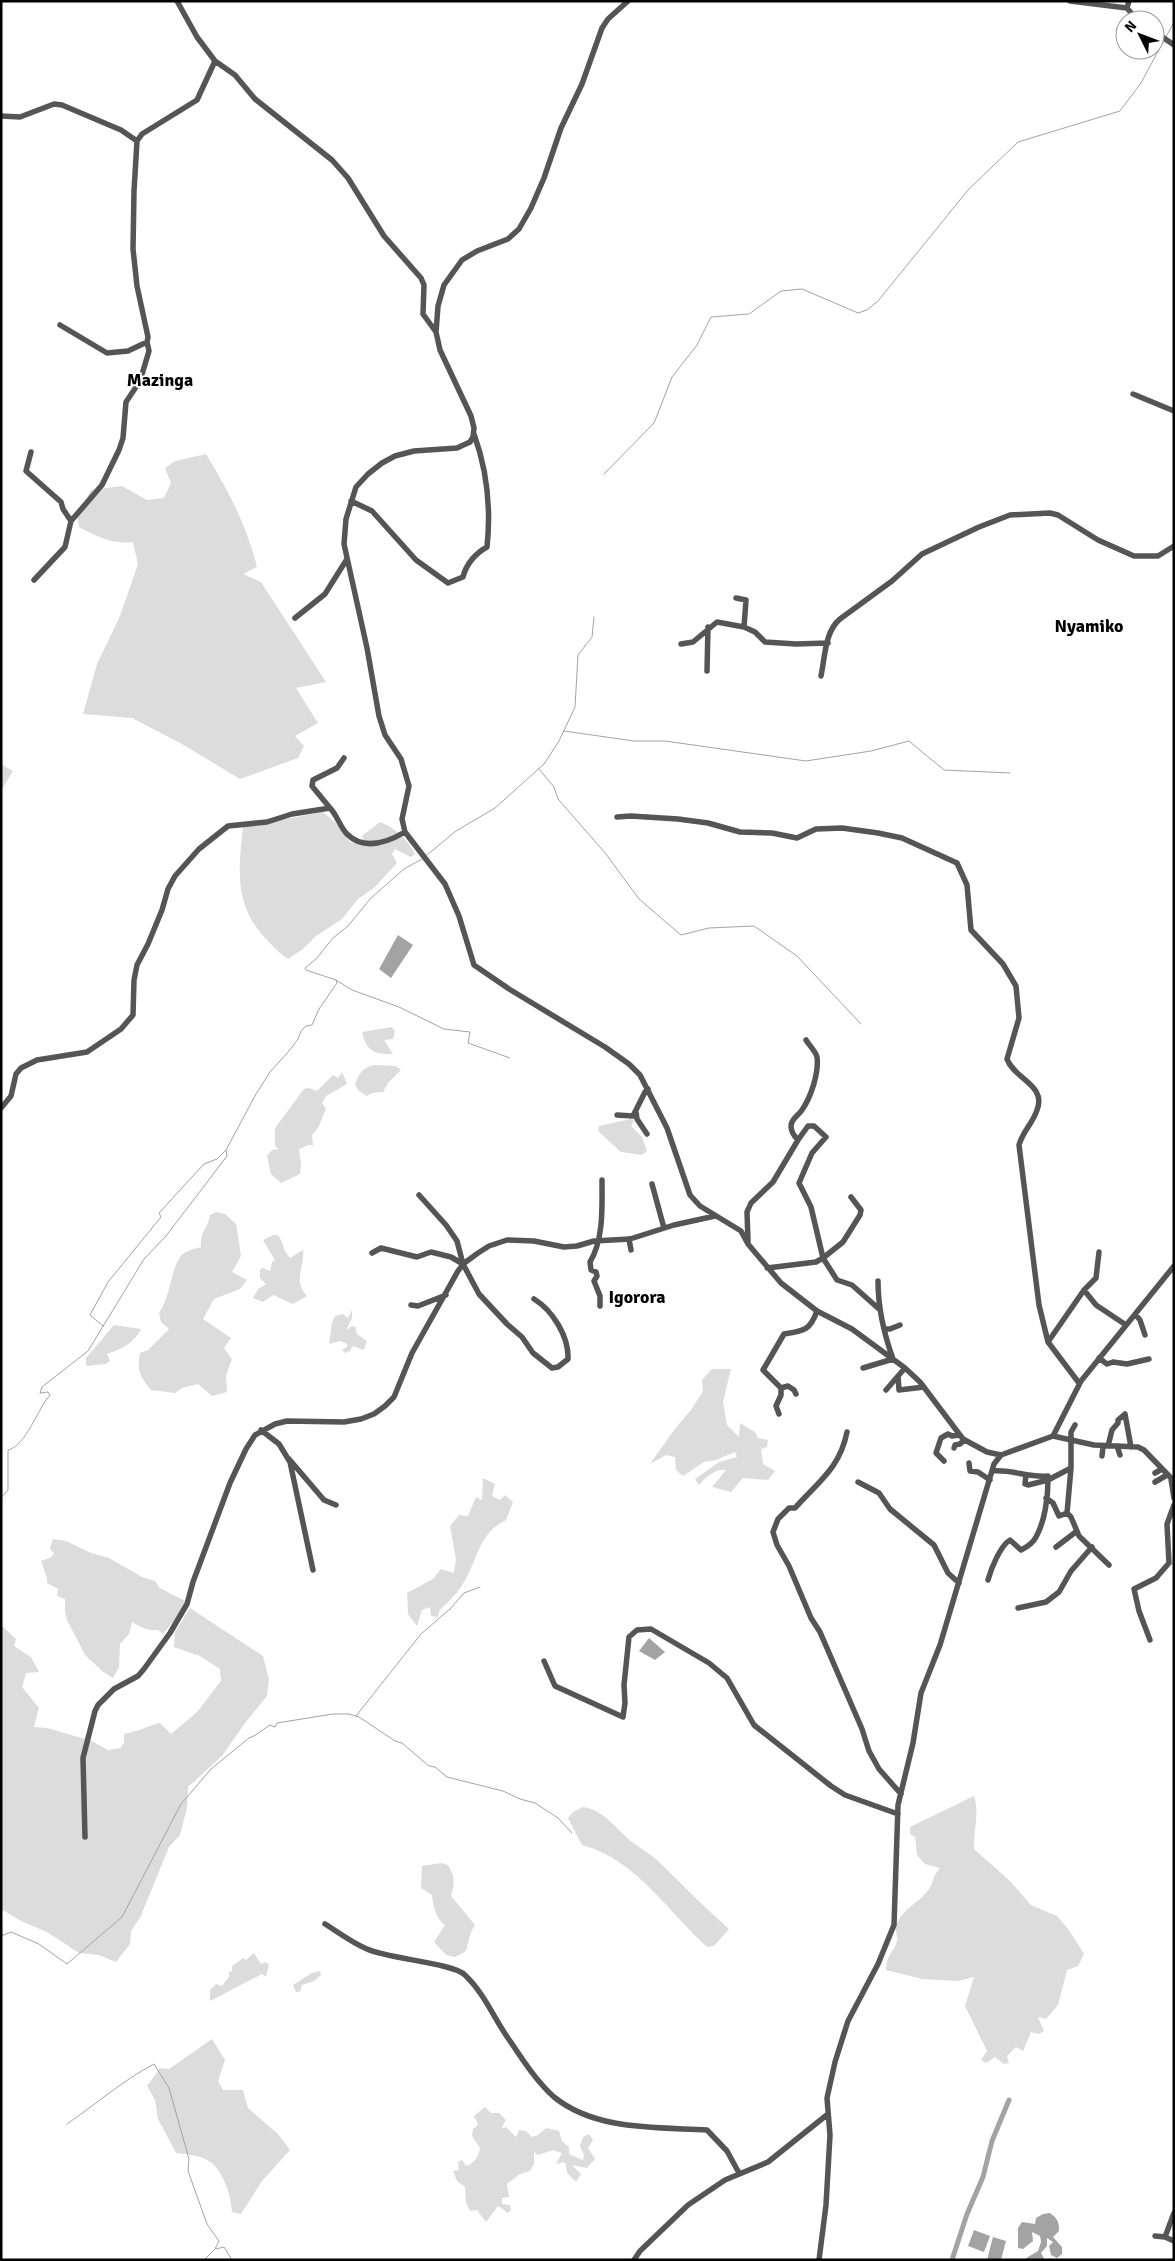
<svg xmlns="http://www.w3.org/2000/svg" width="1175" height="2261" viewBox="0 0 1175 2261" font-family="Signika,sans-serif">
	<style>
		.green { fill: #dcdcdc }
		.water { fill: #a3a3a3 }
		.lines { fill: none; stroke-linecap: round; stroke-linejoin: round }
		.stream { stroke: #a3a3a3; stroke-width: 1 }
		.canal { stroke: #a3a3a3; stroke-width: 5 }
		.street { stroke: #555; stroke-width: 5.5 }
		.labels { text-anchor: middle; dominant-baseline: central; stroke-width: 4; stroke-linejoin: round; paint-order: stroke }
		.quarter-label { font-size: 18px; font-weight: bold; fill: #000; stroke: #fff }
	</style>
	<rect width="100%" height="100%" fill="#fff"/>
	<path class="green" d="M 206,454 C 228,490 247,526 257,567 L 243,574 L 261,582 L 326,682 L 296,688 L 318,723 L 295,736 L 304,746 L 298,758 L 240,779 L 182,744 L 132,718 L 83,714 L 97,664 L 120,616 L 138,564 L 133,542 C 114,545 96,536 79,527 L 77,515 L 91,490 L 122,486 L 147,500 L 164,498 L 171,483 L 165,468 L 175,461 Z
		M 1,764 L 13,771 L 1,791 Z
		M 323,812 L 336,823 L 350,842 L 364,846 L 362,836 L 380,822 C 396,828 407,839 415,854 L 411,857 L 395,849 L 392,854 L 397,863 L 374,888 L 358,899 L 342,919 L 316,936 L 303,949 L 288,959 C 280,954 274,947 268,941 C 234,907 238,871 243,827 Z
		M 392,1027 L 395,1031 L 393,1039 L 384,1040 L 393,1054 C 375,1055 366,1051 362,1032 Z
		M 374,1065 L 396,1066 L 401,1070 L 388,1083 L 383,1092 L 372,1093 L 367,1096 L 359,1091 L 355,1085 C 359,1073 362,1068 374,1065 Z
		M 342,1072 L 347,1084 L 326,1096 L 322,1103 L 326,1109 L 318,1128 L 312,1135 L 313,1145 L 308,1145 L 299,1149 L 301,1165 L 300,1174 L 281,1183 L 271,1174 L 267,1156 L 272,1150 L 279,1149 L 275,1146 L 275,1128 L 304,1089 L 309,1088 L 317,1091 L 333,1075 L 338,1078 Z
		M 631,1119 L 634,1120 L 631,1126 L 642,1137 L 647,1151 L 642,1155 L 621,1152 L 598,1131 L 599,1126 Z
		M 216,1212 L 225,1214 L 236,1224 L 241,1256 L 232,1272 L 247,1280 L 240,1289 L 214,1299 L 203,1319 L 231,1338 L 224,1348 L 232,1359 L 226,1376 L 227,1392 L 212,1396 L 198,1384 L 182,1388 L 175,1393 L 151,1390 C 139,1376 137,1370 140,1353 L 148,1350 L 169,1329 L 161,1322 L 159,1313 C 171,1295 170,1273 180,1257 C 184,1251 194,1249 201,1247 C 200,1230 208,1229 210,1215 Z
		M 273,1235 L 278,1235 C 284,1243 282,1249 290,1258 L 303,1250 C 305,1269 292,1279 307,1296 L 293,1304 L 273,1295 L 263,1302 L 253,1298 L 258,1289 L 266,1284 L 260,1278 L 260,1270 L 263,1268 L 270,1271 L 272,1262 L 275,1260 L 263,1240 Z
		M 352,1310 L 352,1318 L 347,1328 L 348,1330 L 350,1327 L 355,1326 L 357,1334 L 367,1341 L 364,1350 L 353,1346 L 350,1351 L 345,1353 L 342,1350 L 347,1347 L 347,1344 L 340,1341 L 329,1344 L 332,1322 L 335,1316 L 343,1314 L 348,1318 Z
		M 114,1325 L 141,1329 C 133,1344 122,1349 107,1354 L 110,1361 L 106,1364 L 86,1366 L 86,1358 Z
		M 712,1369 L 731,1369 L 723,1402 L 727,1425 L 739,1437 L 740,1423 L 755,1432 L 758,1438 L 768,1440 L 767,1447 L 761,1449 L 763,1464 L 775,1471 L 768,1480 L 743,1478 L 731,1492 L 712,1487 L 726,1470 C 716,1468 706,1477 699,1485 L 695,1479 L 719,1462 L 737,1457 L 735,1452 L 716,1460 L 704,1462 L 683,1476 L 676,1470 L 675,1457 L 666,1455 L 650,1464 L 674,1430 L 691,1410 L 703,1391 L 702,1380 Z
		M 483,1478 L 495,1484 L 492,1496 L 500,1500 L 505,1495 L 513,1502 L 506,1520 C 478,1534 479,1557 464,1582 C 458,1593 448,1602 439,1611 L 438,1617 L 431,1616 L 430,1607 L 422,1610 L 417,1626 L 408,1614 L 407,1593 L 433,1579 L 441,1569 L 454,1573 L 456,1559 L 450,1526 L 459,1515 L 468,1516 L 476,1497 L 482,1500 Z
		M 53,1539 L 66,1541 L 91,1553 L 109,1558 L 142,1577 L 155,1581 L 160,1588 L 185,1601 L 176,1618 L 163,1634 L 158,1630 C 147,1631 141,1627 132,1622 L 129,1634 L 120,1644 L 119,1667 L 113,1678 L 102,1671 L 85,1655 L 67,1620 L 65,1611 L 65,1599 L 57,1596 L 58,1589 L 47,1583 L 47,1578 L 41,1561 L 50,1558 L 54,1554 L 50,1548 Z
		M 190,1608 L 263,1656 L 269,1679 L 267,1696 L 245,1723 L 222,1756 L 188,1787 L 187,1808 L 180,1835 L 169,1847 L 140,1918 L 131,1931 L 130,1944 L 116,1962 L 99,1955 L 79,1953 L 47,1932 L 21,1921 L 1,1909 L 1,1625 L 16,1639 L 14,1646 L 31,1657 L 39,1672 L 26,1673 L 22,1687 L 39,1708 L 34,1727 L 47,1728 L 92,1741 L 108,1750 L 120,1748 L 124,1743 L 124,1734 C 137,1732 147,1726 160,1723 L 171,1734 L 197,1712 L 221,1681 L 220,1669 L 200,1656 L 174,1647 L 175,1632 Z
		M 974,1796 C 980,1814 973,1831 974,1849 L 1010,1881 L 1031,1905 L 1057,1916 L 1069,1930 L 1084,1954 L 1078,1966 L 1067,1970 L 1058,2005 L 1046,2019 L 1038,2017 L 1044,2031 L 1039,2034 L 1031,2032 L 1023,2051 L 1016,2047 L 1007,2056 L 1009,2063 L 1004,2064 L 995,2057 L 986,2063 L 981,2060 L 987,2051 L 965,2006 L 974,1977 L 958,1981 L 922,1979 L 886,1970 C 885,1957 894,1952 897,1941 C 898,1937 895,1931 896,1926 C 902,1908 920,1903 929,1889 C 934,1881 932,1877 940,1868 L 925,1864 L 917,1855 L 915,1837 L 910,1834 L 910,1827 Z
		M 583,1807 C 604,1810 616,1829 632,1842 C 640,1848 649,1853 657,1860 C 681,1883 704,1907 729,1929 L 714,1946 L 707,1947 C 668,1912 636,1859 582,1845 L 568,1818 L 573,1812 Z
		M 441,1863 L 448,1865 C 455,1877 455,1883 451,1896 L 475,1925 L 471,1932 L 466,1951 L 455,1957 L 446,1955 L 434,1942 L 445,1925 C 436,1919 433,1906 432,1895 L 421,1888 L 422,1866 Z
		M 254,1953 L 261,1964 L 265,1962 L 269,1964 L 266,1977 L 262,1974 L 210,2001 L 210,1990 L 216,1984 L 222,1986 L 229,1977 L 229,1972 L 232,1971 L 232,1966 L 243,1958 L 246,1960 Z
		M 320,1971 L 321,1975 L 314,1981 L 302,1985 L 300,1992 L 296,1992 L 293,1985 L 312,1973 Z
		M 212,2039 L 225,2060 L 218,2081 L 223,2090 L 243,2090 L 248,2108 L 278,2134 L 290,2150 L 262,2181 L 241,2214 L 232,2212 C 231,2200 229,2192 224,2181 C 214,2156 199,2156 176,2153 L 158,2119 L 155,2100 L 147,2086 L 160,2068 L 169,2069 Z
		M 485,2107 L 491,2113 L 499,2113 L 506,2120 L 501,2129 L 506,2127 L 516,2137 L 519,2130 L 526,2131 L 532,2137 L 538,2135 L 546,2128 L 559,2131 L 562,2141 L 569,2147 L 569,2154 L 583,2160 L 584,2155 L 580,2146 L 583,2137 L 589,2134 L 593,2140 L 588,2148 L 595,2159 L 587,2168 L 572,2165 L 581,2174 L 576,2182 L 567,2173 L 565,2162 L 556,2164 L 562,2153 L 553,2150 L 538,2155 L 534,2152 L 534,2164 L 530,2171 L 520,2174 L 507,2184 L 509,2197 L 502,2198 L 502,2204 L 510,2205 L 511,2210 L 508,2213 L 498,2206 L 486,2222 L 477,2210 L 470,2211 L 466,2202 L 465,2187 L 457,2181 L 453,2171 L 459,2170 L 458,2162 L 462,2160 L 466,2166 C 474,2164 479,2156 480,2148 L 472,2136 L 473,2129 L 478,2125 L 474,2116 Z"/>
	<path class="water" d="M 398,935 L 413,945 L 391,978 L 379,969 Z
		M 649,1638 L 665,1652 L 655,1660 L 639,1651 Z
		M 1050,2213 C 1058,2219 1059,2222 1059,2231 L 1053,2237 L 1062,2247 L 1062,2254 L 1057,2258 L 1051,2255 L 1049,2246 L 1053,2242 L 1047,2238 L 1047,2246 L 1041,2253 L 1045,2260 L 1023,2260 L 1038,2251 L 1041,2242 L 1040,2236 L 1032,2232 L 1033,2241 L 1023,2249 L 1018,2248 L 1018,2228 L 1022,2222 L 1035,2224 L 1036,2218 L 1043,2214 Z
		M 974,2230 L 990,2236 L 984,2252 L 968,2246 Z
		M 993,2237 L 1006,2241 L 1001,2260 L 987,2260 Z"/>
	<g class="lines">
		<path class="stream" d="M 1166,37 L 1174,22
			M 604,474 L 654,423 L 672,377 L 697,345 L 711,317 L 749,314 L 781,291 L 802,289 L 858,313 L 867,310 L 878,301 L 968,190 L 1018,142 L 1120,111 L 1141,83 L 1164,40
			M 564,731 L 634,741 L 665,741 L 806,761 L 871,751 L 909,741 L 944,770 L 1010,773
			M 539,769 L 554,787 L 558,799 L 606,854 L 639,899 L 681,935 L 709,928 L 754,926 L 797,956 L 861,1024
			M 427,855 L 456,831 L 495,808 L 544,764 L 559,741 L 575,707 L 578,655 L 592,637 L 594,617
			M 336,980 L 352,990 L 399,1007 L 444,1029 L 470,1032 L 468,1043 L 510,1058
			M 103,1326 L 90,1315 L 108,1282 L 161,1217 L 159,1213 L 204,1164 L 217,1159 L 226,1150
			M 1,1498 L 8,1490 L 8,1450 C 26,1446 38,1408 50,1395 L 48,1392 L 40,1393 L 42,1387 L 88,1351 L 144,1259 L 166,1236 L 227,1156 L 226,1150 L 256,1094 L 270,1072 L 289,1051 L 298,1039 L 301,1031 L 306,1026 L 312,1025 L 319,1009 L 337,983 L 336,980 L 306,970 L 305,968 L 316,959 L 333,938 L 348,926 L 370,899 L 404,869 L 422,859
			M 356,1716 L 421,1634 L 450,1609 L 464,1593 L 480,1587
			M 1,1936 L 11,1932 L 39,1944 L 67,1964 L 122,1917 L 181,1804 L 211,1769 L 249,1738 L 254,1736 L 270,1725 L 275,1727 L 277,1723 L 333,1714 L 349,1714 L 359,1717 L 395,1741 L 402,1743 L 429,1766 L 435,1767 L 447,1777 L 503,1791 L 520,1799 L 535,1803 L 558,1818 L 572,1833
			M 67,2124 C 96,2104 122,2081 154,2064 L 169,2088 L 189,2159 L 188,2171 L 207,2224 L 219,2241 L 215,2249 L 204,2260
			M 216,2249 L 224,2247 L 232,2260"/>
		<path class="canal" d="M 952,2260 L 967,2214 L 983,2177 L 992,2141 L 1009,2100"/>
		<path class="street" d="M 177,1 L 197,37 L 215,61 L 235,75 L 255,99 L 332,160 L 348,178 L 384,236 L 421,278 L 424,285 L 423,314 L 436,332
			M 628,1 L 608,19 L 602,28 L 582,84 L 561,128 L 544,178 L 531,208 L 519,229 L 508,239 L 477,251 L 462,260 L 444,285 L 438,306 L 436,332 L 440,350 L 471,416 L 474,428 L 473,437 L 470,442 L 457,448 L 414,451 L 395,456 L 382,463 L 368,474 L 356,487 L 346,519 L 344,544 L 367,648 L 379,716 L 385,735 L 401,759 L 409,786 L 402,819 L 405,832 L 445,884 L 459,916 L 474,965 L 509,989 L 605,1047 L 629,1064 L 640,1075 L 667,1128 L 690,1195 L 700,1206 L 741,1231 L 748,1244 L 781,1283 L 817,1311 L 852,1329 L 905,1368 L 920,1382 L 963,1439 L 987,1452 L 1001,1455
			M 1070,1 L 1127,8
			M 1129,1 L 1127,8 L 1137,20
			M 1155,32 L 1174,45
			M 1,116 L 20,117 L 54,104 L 62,105 L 121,130 L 137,141
			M 60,325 L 107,353 L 128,351 L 147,342 L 148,337 L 137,286 L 133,249 L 134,191 L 137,141 L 142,134 L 197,100 L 215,61
			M 1133,394 L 1174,411
			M 31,452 L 26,471 L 61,502 L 63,509 L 71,521
			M 351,501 L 372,511 L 416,560 L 448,583 L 463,577 C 466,564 476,553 487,547 C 491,509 487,470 474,434
			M 34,580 L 65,547 L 71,521 L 102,485 L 119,450 L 123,438 L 126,402 L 140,381 L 149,351 L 147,342
			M 736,598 L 746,600 L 744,627
			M 295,618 L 325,594 L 347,559
			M 681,644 L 693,642 L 717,622 L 744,627 L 755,632 L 765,642 L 796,644 L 828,643
			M 707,671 L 708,627
			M 821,676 C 825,657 825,631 840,619 L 892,581 L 922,554 L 979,527 L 1010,515 L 1050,513 L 1058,515 L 1098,540 L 1134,556 L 1158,556 L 1174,546
			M 330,808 L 312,786 L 313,780 L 337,768 L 344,758
			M 617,817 L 631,816 L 678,819 L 708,823 L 740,832 L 772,833 L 797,838 L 816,829 L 842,828 L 878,833 L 902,838 L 957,863 L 967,885 L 971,930 L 1003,964 L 1016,986 L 1019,1018 L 1007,1059 C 1014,1079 1047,1085 1037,1110 C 1033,1123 1023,1131 1019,1145 L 1039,1305 L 1048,1342 L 1079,1383
			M 1,1108 L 11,1096 L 16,1074 L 21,1068 L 37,1060 L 87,1052 L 121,1029 L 133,1015 L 134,980 L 137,965 L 148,944 L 162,910 L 168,889 L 175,876 L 199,849 L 228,826 L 267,822 L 292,814 L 330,808 C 337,815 340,827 347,834 C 364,851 388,842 405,832
			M 636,1112 L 637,1119 L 647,1134
			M 617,1115 L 633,1116 L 645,1092 L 648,1089
			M 652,1184 L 664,1228
			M 419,1195 L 446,1225 L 457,1241 L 463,1264
			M 851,1197 L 861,1210 L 860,1215 L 843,1242 L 823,1258 L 837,1280 L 852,1285 L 879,1309
			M 629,1239 L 631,1250
			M 748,1241 L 747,1212 L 751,1203 L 773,1182 L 798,1140 C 794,1136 791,1132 791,1126 C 791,1119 798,1116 802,1110 C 811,1097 819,1073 817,1057 C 816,1052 809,1045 806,1040
			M 372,1253 L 381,1248 L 417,1257 L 431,1252 L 451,1257 L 463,1264 L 479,1294 L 507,1324 L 522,1337 L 533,1353 L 552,1368 L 558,1367 L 568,1359 C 569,1336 552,1310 534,1299
			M 767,1268 L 816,1262 L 823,1258 L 811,1207 L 799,1183 L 812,1153 L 826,1137 L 814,1126 L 808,1126 L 798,1140
			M 1084,1290 L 1096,1305 L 1126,1325
			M 411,1305 L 418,1306 L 446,1295
			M 600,1306 L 600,1296 L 594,1281 L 597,1276 L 596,1272 L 591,1270 L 590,1262 C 604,1239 602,1206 602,1180
			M 1135,1314 L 1140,1320 L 1145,1335
			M 884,1329 L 890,1329 L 900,1325
			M 1048,1342 L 1084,1290 L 1096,1278 L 1099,1252
			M 1099,1358 L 1107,1364 L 1113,1362 L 1127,1364 L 1149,1359
			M 863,1368 L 893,1359 C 884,1334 878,1308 878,1281
			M 898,1376 L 899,1390 L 924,1387
			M 781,1388 L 788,1386 L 794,1390 L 796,1394
			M 886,1390 L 905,1368
			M 779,1414 L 776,1406 L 781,1395 L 781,1388 L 763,1370 L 784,1334 C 803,1331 810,1331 817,1311
			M 261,1430 L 279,1444 L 290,1462 L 313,1570
			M 847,1432 C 840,1468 818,1482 795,1508 L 789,1508 L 778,1519 L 773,1532 L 777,1545 L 789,1566 L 811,1618 L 820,1632 L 862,1729 L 869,1751 L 879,1769 L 901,1794
			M 1053,1436 L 1094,1445 L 1138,1447 L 1144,1450 L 1174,1481
			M 1108,1446 L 1112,1430 L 1118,1423 L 1118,1420 L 1125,1414 L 1131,1447
			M 1117,1446 L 1120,1455
			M 954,1448 L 955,1445 L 960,1444 L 964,1440
			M 1102,1456 L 1103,1446
			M 289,1459 L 324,1500 L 336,1505
			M 944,1461 L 936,1453 L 941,1438 L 948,1434 L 952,1436 L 959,1435
			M 969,1463 L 970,1471 L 978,1472 L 990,1480
			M 1071,1468 L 1067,1513 L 1071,1517 L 1079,1536 L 1109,1565
			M 992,1471 C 1011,1469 1029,1478 1048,1476
			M 1155,1473 L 1162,1469
			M 1026,1475 L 1025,1484 L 1028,1485 L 1048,1480 L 1071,1468 L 1071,1432 L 1075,1425
			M 1171,1479 L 1174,1498
			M 858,1482 L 879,1493 L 890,1509 L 934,1545 L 948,1573 L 959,1583
			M 1155,1482 L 1167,1475
			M 1046,1498 L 1053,1503 L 1059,1516 L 1067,1513
			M 1056,1547 L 1077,1531
			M 988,1580 C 991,1569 1000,1546 1010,1540 L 1021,1550 C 1027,1547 1033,1543 1036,1537 C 1045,1521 1048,1497 1048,1480
			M 1018,1608 L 1046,1602 L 1059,1592 L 1071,1571 L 1092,1547
			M 1150,1640 L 1139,1611 L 1134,1589 L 1156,1578 L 1169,1563 L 1167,1524 L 1174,1505
			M 544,1661 L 555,1686 L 623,1717 L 625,1703 L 624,1685 L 629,1637 L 637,1630 L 651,1629 L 709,1663 L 727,1678 L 754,1725 L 831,1786 L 845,1795 L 898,1814
			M 85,1837 L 83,1758 L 95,1711 L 98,1705 L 114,1689 L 138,1676 L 144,1669 L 170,1633 L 187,1604 L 193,1582 L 230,1483 L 246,1449 L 255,1435 L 275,1424 L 287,1421 L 344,1422 L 361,1419 L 374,1414 L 385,1406 L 394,1397 L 412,1353 L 458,1271 L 463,1264 L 478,1253 L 489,1246 L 507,1240 L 534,1241 L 564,1247 L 577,1246 L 594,1241 L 630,1239 L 674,1225 L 715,1216
			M 325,1924 C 338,1932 352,1943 367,1949 C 389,1959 453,1963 465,1975 C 485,1994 494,2019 510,2041 C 522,2059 537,2082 554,2097 C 596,2131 657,2127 707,2130 L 727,2151 L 739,2173
			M 1155,2236 L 1165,2237 L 1174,2241
			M 1165,2237 L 1174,2213
			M 634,2260 L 640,2251 L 688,2205 L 725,2180 L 768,2162 L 828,2114
			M 819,2260 L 826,2205 L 830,2135 L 827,2098 L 835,2062 L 848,2021 L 878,1964 L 894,1925 L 898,1805 L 913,1743 L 921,1693 L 940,1645 L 994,1464 L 1001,1455 L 1053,1436 L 1081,1381 L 1174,1266"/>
	</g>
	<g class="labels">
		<g class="quarter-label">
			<text x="160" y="380">Mazinga</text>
			<text x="1089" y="626">Nyamiko</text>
			<text x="637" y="1297">Igorora</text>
		</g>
	</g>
	<rect width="1175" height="2261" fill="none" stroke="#000000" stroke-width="5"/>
	<g transform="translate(1140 35) rotate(312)"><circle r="24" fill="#ffffff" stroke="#999999"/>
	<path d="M0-4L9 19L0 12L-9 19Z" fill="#000000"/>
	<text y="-8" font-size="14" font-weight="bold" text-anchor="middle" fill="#000000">N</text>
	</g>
</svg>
